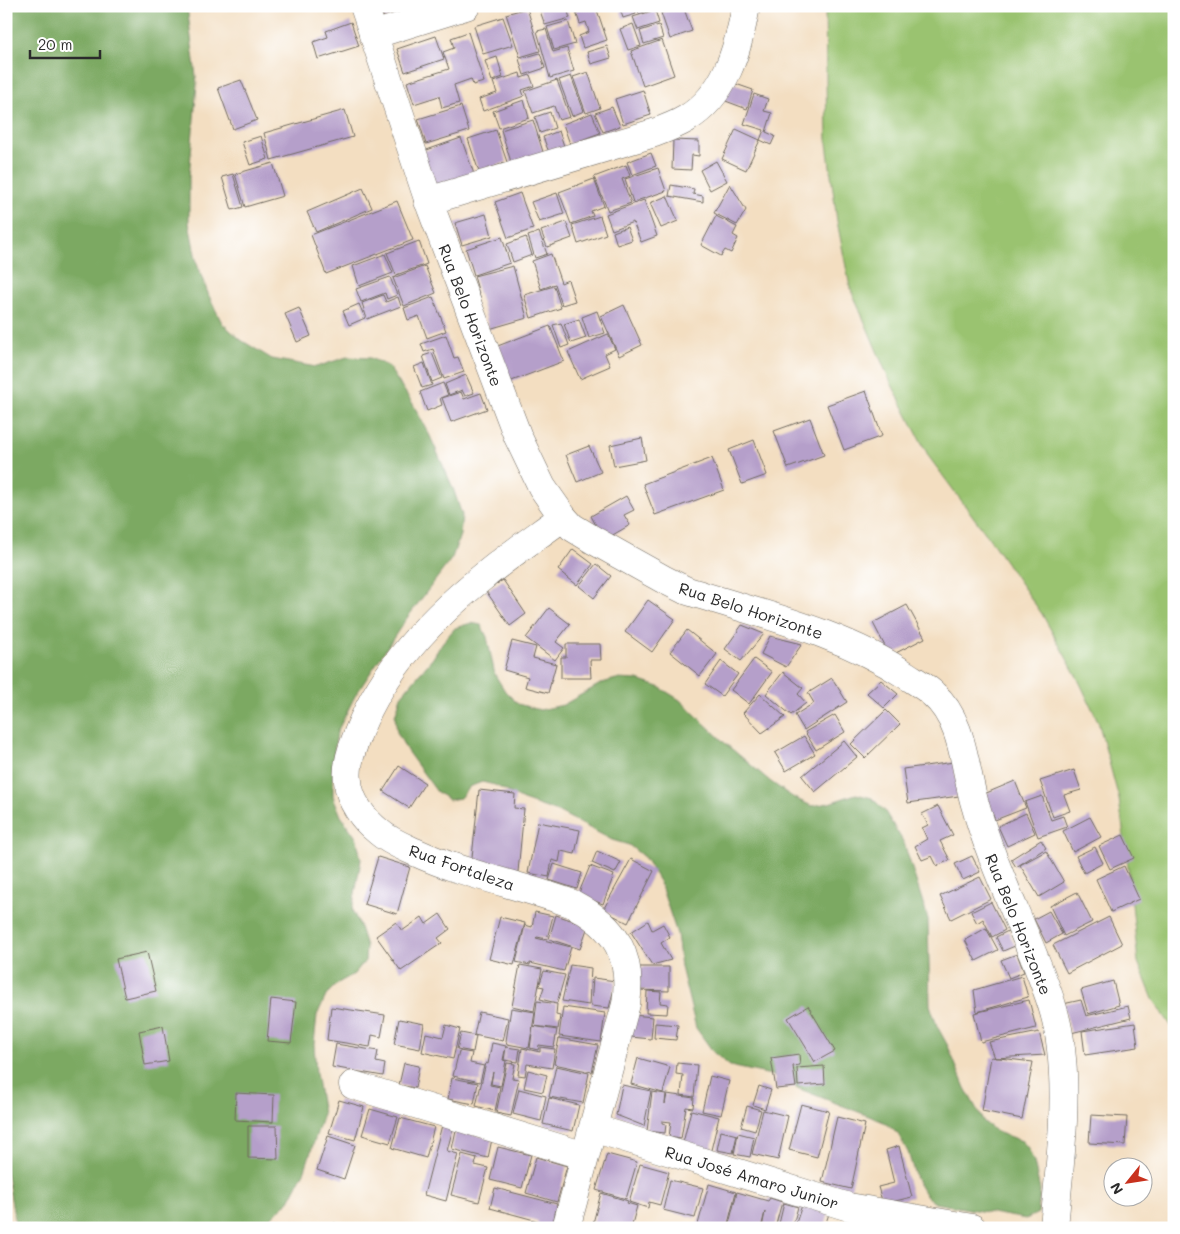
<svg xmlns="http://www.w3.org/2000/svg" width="1180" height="1234" viewBox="0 0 1180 1234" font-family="Mali,sans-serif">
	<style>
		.green { fill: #9ac36f; stroke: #62774d }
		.forest { fill: #7ba962; stroke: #536a46 }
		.building { fill: #b59fca }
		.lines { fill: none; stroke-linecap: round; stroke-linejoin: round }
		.minor-casing { stroke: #716a60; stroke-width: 29 }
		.tertiary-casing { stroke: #716a60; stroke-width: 29 }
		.minor { stroke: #fff; stroke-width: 28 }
		.tertiary { stroke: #fff; stroke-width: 28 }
		.labels { text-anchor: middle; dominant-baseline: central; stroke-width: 4; stroke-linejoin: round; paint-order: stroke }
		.street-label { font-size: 16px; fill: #2b2b2b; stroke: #fff }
	</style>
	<rect width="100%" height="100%" fill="#fff"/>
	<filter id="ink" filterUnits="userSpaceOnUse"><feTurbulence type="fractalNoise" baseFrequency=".02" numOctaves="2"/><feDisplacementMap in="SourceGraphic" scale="10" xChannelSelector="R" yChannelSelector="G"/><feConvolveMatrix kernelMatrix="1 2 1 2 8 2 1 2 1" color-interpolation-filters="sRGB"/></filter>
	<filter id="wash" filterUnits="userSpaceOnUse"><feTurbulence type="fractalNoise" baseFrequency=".0096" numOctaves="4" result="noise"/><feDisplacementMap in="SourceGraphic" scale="20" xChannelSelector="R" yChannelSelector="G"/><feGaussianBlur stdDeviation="1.12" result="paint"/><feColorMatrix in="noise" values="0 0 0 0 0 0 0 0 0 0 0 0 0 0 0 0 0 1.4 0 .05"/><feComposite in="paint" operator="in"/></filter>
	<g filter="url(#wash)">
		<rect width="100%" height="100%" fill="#f3dec1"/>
		<path class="green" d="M 825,6 L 1174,6 L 1174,1030 L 1153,999 L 1138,962 L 1129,875 L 1119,799 L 1098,721 L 1077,677 L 1042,614 L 989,538 L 929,457 L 888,377 L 850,287 L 837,221 L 827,143 Z"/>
		<path class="forest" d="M 6,6 L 187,6 L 197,84 L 189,177 L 189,223 L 197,264 L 209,296 L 222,323 L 241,340 L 272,359 L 316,367 L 347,357 L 370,358 L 388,366 L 413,404 L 430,436 L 453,488 L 462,515 L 460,535 L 452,558 L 404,622 L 355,696 L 337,732 L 333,760 L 333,796 L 341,816 L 357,839 L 361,860 L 352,910 L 359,924 L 366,946 L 365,961 L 354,974 L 338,983 L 327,994 L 317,1015 L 314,1044 L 316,1073 L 323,1114 L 305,1170 L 289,1201 L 266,1222 L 253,1228 L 16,1228 L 6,1170 Z
			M 471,623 L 481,625 L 487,637 L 495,675 L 505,691 L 518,704 L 540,710 L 563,705 L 602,683 L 616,679 L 638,680 L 659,687 L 680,700 L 726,744 L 771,782 L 794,798 L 812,806 L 829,803 L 856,794 L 872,798 L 884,810 L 904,843 L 928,919 L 930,1005 L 937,1026 L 948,1046 L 965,1088 L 984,1122 L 997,1132 L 1022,1141 L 1028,1148 L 1034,1162 L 1040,1190 L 1038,1213 L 1026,1219 L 935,1203 L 926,1196 L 916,1179 L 908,1152 L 898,1134 L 884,1122 L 800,1089 L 771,1075 L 730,1066 L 714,1053 L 696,1028 L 681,967 L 677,934 L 660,883 L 645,858 L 629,845 L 612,840 L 561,813 L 523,800 L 495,785 L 482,782 L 469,787 L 460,798 L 449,800 L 437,792 L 407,751 L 397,732 L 395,716 L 401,696 L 433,658 L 442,643 L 455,628 Z"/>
		<g id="blocks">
			<path class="building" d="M 380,6 L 414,6 L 415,8 L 384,19 Z
				M 545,6 L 566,6 L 570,18 L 545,25 L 539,8 Z
				M 574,6 L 608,6 L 597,10 L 607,40 L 583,48 L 579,36 L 589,32 L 586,22 L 580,24 Z
				M 619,6 L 634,6 L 636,14 L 623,18 Z
				M 636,6 L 652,6 L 652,9 L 639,14 Z
				M 679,6 L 683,6 L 692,31 L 670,39 L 661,13 Z
				M 527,8 L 540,51 L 520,57 L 506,14 Z
				M 655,10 L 659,23 L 638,30 L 633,17 Z
				M 503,17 L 513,45 L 483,54 L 474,26 Z
				M 568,21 L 575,44 L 554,50 L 547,27 Z
				M 351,22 L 359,46 L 318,59 L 313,42 L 328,37 L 326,31 Z
				M 633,24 L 641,46 L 628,50 L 620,29 Z
				M 659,25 L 663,38 L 644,44 L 640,31 Z
				M 546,29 L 553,52 L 567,48 L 574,71 L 550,78 L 537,31 Z
				M 468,32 L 484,82 L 473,85 L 471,79 L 454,85 L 459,103 L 442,108 L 439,96 L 414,104 L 407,82 L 449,69 L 443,52 L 454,48 L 451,38 Z
				M 436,36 L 444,59 L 405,72 L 397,49 Z
				M 662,40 L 674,75 L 643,86 L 631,51 Z
				M 607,46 L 611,58 L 591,64 L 587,52 Z
				M 540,53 L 545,68 L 524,75 L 519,59 Z
				M 497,57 L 503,77 L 492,81 L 485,61 Z
				M 588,72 L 600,108 L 586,113 L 573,77 Z
				M 520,73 L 521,78 L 530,75 L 534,86 L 522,90 L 524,96 L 483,111 L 479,99 L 497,93 L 493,82 Z
				M 571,76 L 584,111 L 572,116 L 559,80 Z
				M 241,80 L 257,120 L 233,129 L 218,88 Z
				M 557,80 L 570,117 L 559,120 L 554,106 L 533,113 L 525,91 Z
				M 730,82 L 753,90 L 747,109 L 723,100 Z
				M 643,90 L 651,115 L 623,124 L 615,99 Z
				M 754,94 L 768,99 L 764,111 L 772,113 L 766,132 L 775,136 L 771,145 L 760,140 L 764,130 L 744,124 Z
				M 524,100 L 529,118 L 499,128 L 493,111 Z
				M 461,106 L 469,131 L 426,144 L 418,119 Z
				M 612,107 L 620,126 L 603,132 L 595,113 Z
				M 345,110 L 353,137 L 271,160 L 264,133 Z
				M 550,112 L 555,128 L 540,133 L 535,117 Z
				M 592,113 L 600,133 L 570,144 L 563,124 Z
				M 533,120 L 544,155 L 512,165 L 501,130 Z
				M 736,129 L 760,140 L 746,170 L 722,159 Z
				M 496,130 L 507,162 L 479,172 L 468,139 Z
				M 559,131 L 565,149 L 550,155 L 543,137 Z
				M 261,136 L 268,159 L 250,165 L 242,142 Z
				M 461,138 L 474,174 L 433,188 L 421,152 Z
				M 673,140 L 699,141 L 699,156 L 692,155 L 691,170 L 672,169 Z
				M 651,153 L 656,166 L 632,175 L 627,162 Z
				M 716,161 L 727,181 L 710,190 L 700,170 Z
				M 273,163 L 283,196 L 245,207 L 235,174 Z
				M 626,165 L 630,176 L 622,179 L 631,203 L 608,211 L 594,177 Z
				M 658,168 L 666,191 L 633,202 L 625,179 Z
				M 233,174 L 243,207 L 232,210 L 222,177 Z
				M 594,179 L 604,206 L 591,211 L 593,216 L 571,224 L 559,192 Z
				M 730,184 L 746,210 L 737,225 L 714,213 Z
				M 671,185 L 694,189 L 693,194 L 703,196 L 703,202 L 669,196 Z
				M 363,188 L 372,208 L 316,232 L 307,212 Z
				M 520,193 L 533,229 L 508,238 L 495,202 Z
				M 557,193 L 564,214 L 539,222 L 531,202 Z
				M 667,196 L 678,221 L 661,228 L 650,203 Z
				M 644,200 L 657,236 L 641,242 L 633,222 L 612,230 L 606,214 Z
				M 397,201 L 413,240 L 326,274 L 311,235 Z
				M 486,214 L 492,236 L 462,245 L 455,223 Z
				M 600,216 L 606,234 L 578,244 L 572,225 Z
				M 716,216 L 737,227 L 733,235 L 738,238 L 731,253 L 725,250 L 721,256 L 701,245 Z
				M 566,222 L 572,238 L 547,247 L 541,231 Z
				M 627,227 L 632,240 L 617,245 L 613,232 Z
				M 539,232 L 547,254 L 535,258 L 528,236 Z
				M 502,237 L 510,263 L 474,275 L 466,249 Z
				M 526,237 L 532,255 L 513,262 L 507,244 Z
				M 419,241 L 427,264 L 396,275 L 387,253 Z
				M 385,254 L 393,273 L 359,286 L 353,266 Z
				M 551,254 L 561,283 L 568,280 L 575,301 L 562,305 L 555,284 L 541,289 L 532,261 Z
				M 425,266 L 436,293 L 404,306 L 393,278 Z
				M 513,266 L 527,318 L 489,329 L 474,276 Z
				M 390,277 L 397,295 L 387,299 L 385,293 L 361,302 L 356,289 Z
				M 554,286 L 561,308 L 531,318 L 524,295 Z
				M 383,295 L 386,302 L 398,297 L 401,306 L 367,319 L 362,303 Z
				M 433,297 L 446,331 L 427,338 L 419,316 L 408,320 L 404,308 Z
				M 359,304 L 365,318 L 349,325 L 343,311 Z
				M 624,305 L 642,345 L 619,356 L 601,316 Z
				M 299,308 L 311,336 L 297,342 L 285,314 Z
				M 597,311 L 605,333 L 589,338 L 582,317 Z
				M 579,319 L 586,338 L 571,343 L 564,324 Z
				M 561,323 L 569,345 L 561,348 L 553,325 Z
				M 550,326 L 564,361 L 509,382 L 495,347 Z
				M 608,334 L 615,349 L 605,354 L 610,366 L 580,379 L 568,352 Z
				M 446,335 L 454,358 L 458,357 L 464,372 L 444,379 L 433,349 L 424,352 L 421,344 Z
				M 432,353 L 442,378 L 432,382 L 423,356 Z
				M 424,363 L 432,385 L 422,388 L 414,367 Z
				M 466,375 L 474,393 L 465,396 L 462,390 L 449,395 L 445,384 Z
				M 443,383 L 448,395 L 440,398 L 442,405 L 427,411 L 420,392 Z
				M 866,391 L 882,436 L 844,450 L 827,405 Z
				M 461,392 L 464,399 L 481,393 L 487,409 L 451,422 L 442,398 Z
				M 810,418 L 824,455 L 788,468 L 774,431 Z
				M 642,438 L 646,460 L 614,466 L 610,445 Z
				M 754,440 L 767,475 L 742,484 L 729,450 Z
				M 589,446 L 601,472 L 577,482 L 566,455 Z
				M 712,458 L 724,490 L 655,515 L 643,484 Z
				M 626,496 L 634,510 L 624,515 L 630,525 L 604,540 L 591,516 Z
				M 573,549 L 593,564 L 577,585 L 558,570 Z
				M 596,564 L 611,576 L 594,598 L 579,586 Z
				M 503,580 L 526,614 L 510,626 L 486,591 Z
				M 648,600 L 675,619 L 652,652 L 625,632 Z
				M 907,605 L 925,638 L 890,656 L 873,623 Z
				M 549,608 L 570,624 L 556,642 L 564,648 L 555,660 L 526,638 Z
				M 742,625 L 764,634 L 741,661 L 725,649 Z
				M 687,630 L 717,654 L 700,676 L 670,652 Z
				M 770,636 L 802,644 L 786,667 L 761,654 Z
				M 512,641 L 536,647 L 533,658 L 556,664 L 548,693 L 525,687 L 528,677 L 504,670 Z
				M 566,644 L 600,644 L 601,660 L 590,660 L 591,678 L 561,678 L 561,657 L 566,657 Z
				M 754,659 L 772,672 L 749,704 L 731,690 Z
				M 721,661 L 738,674 L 722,696 L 705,684 Z
				M 783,672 L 803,688 L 798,694 L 806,703 L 791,715 L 766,694 Z
				M 832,678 L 847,702 L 804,730 L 795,715 L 814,703 L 808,693 Z
				M 881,680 L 898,694 L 884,708 L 867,693 Z
				M 760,694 L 785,717 L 762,733 L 743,713 Z
				M 886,710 L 900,724 L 865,758 L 851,744 Z
				M 835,715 L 845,732 L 816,750 L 805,732 Z
				M 804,736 L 815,754 L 786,771 L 775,753 Z
				M 844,741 L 857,757 L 815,792 L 802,776 Z
				M 954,762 L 959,796 L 908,803 L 903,769 Z
				M 399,766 L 425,783 L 409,808 L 383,791 Z
				M 1074,770 L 1081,790 L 1064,795 L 1070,811 L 1053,817 L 1040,781 Z
				M 1015,781 L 1026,808 L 995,820 L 984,794 Z
				M 479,790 L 515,794 L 514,808 L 524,809 L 518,872 L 471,867 Z
				M 1042,796 L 1051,820 L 1063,816 L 1067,827 L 1038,837 L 1025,802 Z
				M 938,806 L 953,835 L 940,841 L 950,860 L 937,866 L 932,856 L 922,860 L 915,846 L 927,839 L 922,828 L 928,825 L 922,814 Z
				M 1026,813 L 1035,833 L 1007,846 L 998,826 Z
				M 1090,817 L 1101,837 L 1073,852 L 1063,831 Z
				M 538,822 L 580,830 L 575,854 L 561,851 L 559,862 L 552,860 L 549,877 L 528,873 Z
				M 1123,835 L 1134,858 L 1110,869 L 1099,846 Z
				M 1041,840 L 1046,848 L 1016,867 L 1011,859 Z
				M 1095,847 L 1103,863 L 1084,873 L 1076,856 Z
				M 597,851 L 621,862 L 615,873 L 592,863 Z
				M 1046,851 L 1064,882 L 1039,897 L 1020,865 Z
				M 972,856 L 980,872 L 963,880 L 955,864 Z
				M 378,857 L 410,867 L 397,914 L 364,904 Z
				M 631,859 L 654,871 L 628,923 L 603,910 Z
				M 554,864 L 582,873 L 577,889 L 549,880 Z
				M 590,866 L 614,875 L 603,904 L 578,895 Z
				M 1124,866 L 1139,899 L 1111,912 L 1096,879 Z
				M 980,877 L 991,899 L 951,919 L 940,896 Z
				M 1077,892 L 1092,922 L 1064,936 L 1050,906 Z
				M 991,902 L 1005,930 L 992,937 L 983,919 L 977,923 L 971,912 Z
				M 1049,911 L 1062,934 L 1046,943 L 1034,919 Z
				M 535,912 L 553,916 L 547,939 L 537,937 L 536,938 L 571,947 L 564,971 L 530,963 L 530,965 L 516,962 L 525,925 L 532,927 Z
				M 440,914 L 450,929 L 438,938 L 442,943 L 401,971 L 376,936 L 396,922 L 402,931 L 422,917 L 426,924 Z
				M 556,915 L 588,926 L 580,949 L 549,939 Z
				M 500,917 L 525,923 L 514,965 L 489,959 Z
				M 1109,917 L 1122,944 L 1067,973 L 1053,945 Z
				M 648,921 L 652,930 L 663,924 L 670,937 L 661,943 L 671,960 L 652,965 L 631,932 Z
				M 986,928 L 998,950 L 976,961 L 965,940 Z
				M 1008,931 L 1015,946 L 1003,951 L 996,937 Z
				M 147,952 L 156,991 L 125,998 L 116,959 Z
				M 1017,954 L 1024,972 L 1009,978 L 1001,960 Z
				M 520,965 L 542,969 L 534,1011 L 512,1006 Z
				M 570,965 L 591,968 L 589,1005 L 562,1001 Z
				M 637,967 L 669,967 L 669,991 L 637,990 Z
				M 544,971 L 565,975 L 557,1003 L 540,999 L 544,987 L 539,986 Z
				M 1022,976 L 1028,997 L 977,1012 L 974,990 Z
				M 593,978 L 616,981 L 609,1008 L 591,1006 Z
				M 1113,981 L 1119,1005 L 1088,1014 L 1081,990 Z
				M 647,991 L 661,992 L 660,1003 L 668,1004 L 667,1014 L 646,1013 Z
				M 271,999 L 296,1002 L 291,1043 L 267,1041 Z
				M 1029,1000 L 1036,1028 L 981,1042 L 974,1013 Z
				M 1081,1000 L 1086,1016 L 1128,1006 L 1131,1018 L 1071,1033 L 1063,1004 Z
				M 537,1001 L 557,1004 L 556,1015 L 560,1016 L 558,1029 L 534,1026 Z
				M 808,1006 L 835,1051 L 815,1062 L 788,1018 Z
				M 331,1007 L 385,1015 L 381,1037 L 372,1035 L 370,1047 L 327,1040 Z
				M 563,1007 L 605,1013 L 601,1042 L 559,1036 Z
				M 511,1008 L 535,1012 L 529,1048 L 507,1044 L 506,1041 Z
				M 479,1012 L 508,1018 L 503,1041 L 474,1035 Z
				M 633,1015 L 653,1017 L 651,1039 L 631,1037 Z
				M 399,1019 L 424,1024 L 420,1049 L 394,1044 Z
				M 655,1023 L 678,1025 L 676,1040 L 654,1038 Z
				M 1135,1023 L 1138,1047 L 1085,1055 L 1082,1031 Z
				M 446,1025 L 460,1029 L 453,1059 L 422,1052 L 426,1033 L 443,1037 Z
				M 163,1026 L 169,1061 L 145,1065 L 139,1031 Z
				M 533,1026 L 557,1030 L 554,1047 L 539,1045 L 538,1050 L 530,1048 Z
				M 1039,1032 L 1045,1055 L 995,1058 L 989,1042 Z
				M 461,1033 L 476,1036 L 473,1052 L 457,1049 Z
				M 559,1038 L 598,1045 L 592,1072 L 554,1064 Z
				M 492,1043 L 506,1046 L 503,1060 L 506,1061 L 501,1086 L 491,1084 L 493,1072 L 490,1085 L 500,1087 L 495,1111 L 476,1106 L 486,1063 L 488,1064 Z
				M 336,1044 L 378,1051 L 376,1062 L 385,1064 L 383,1076 L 332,1067 Z
				M 506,1047 L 520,1049 L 518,1062 L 504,1060 Z
				M 540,1047 L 555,1049 L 552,1068 L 527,1064 L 525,1076 L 518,1075 L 522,1048 L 540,1052 Z
				M 459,1051 L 472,1053 L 470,1063 L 484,1066 L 480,1082 L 453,1076 Z
				M 799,1054 L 800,1065 L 793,1066 L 796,1087 L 776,1089 L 771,1058 Z
				M 991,1057 L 1033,1062 L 1022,1119 L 982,1111 Z
				M 638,1058 L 670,1067 L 663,1093 L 631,1084 Z
				M 404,1063 L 419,1066 L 415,1088 L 399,1085 Z
				M 507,1063 L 515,1064 L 512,1078 L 519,1079 L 511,1116 L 496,1113 Z
				M 677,1063 L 697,1065 L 694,1097 L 681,1095 L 683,1075 L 676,1074 Z
				M 556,1066 L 589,1073 L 583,1103 L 549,1097 Z
				M 824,1066 L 825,1084 L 798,1086 L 797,1068 Z
				M 528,1070 L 547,1075 L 543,1092 L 524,1088 Z
				M 710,1076 L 729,1081 L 721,1115 L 702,1111 Z
				M 452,1078 L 478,1083 L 474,1104 L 448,1099 Z
				M 622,1085 L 651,1091 L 644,1126 L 616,1115 Z
				M 759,1086 L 771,1090 L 765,1109 L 753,1105 Z
				M 519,1089 L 546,1096 L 541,1121 L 513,1114 Z
				M 652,1092 L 666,1094 L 665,1104 L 667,1094 L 694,1098 L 693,1108 L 686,1107 L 681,1139 L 669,1137 L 671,1122 L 662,1121 L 662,1123 L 666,1124 L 665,1133 L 647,1131 Z
				M 236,1093 L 274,1095 L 273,1122 L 235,1120 Z
				M 549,1098 L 579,1105 L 573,1131 L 543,1124 Z
				M 339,1100 L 364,1107 L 355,1140 L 329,1133 Z
				M 801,1104 L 829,1111 L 817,1157 L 789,1150 Z
				M 747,1106 L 761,1110 L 755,1131 L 741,1127 Z
				M 370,1109 L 398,1117 L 390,1143 L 362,1135 Z
				M 691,1110 L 719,1117 L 711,1150 L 683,1143 Z
				M 763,1110 L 788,1116 L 778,1160 L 752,1154 Z
				M 1091,1115 L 1127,1117 L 1125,1145 L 1089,1143 Z
				M 837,1117 L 865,1124 L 851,1189 L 822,1182 Z
				M 400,1118 L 434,1127 L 426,1158 L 392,1148 Z
				M 442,1125 L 453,1128 L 447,1151 L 458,1154 L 446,1201 L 424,1195 Z
				M 248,1126 L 277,1126 L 278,1159 L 248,1158 Z
				M 456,1130 L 492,1139 L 488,1158 L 452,1149 Z
				M 721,1131 L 737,1135 L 733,1153 L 717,1150 Z
				M 738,1133 L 754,1137 L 750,1157 L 734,1154 Z
				M 328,1136 L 355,1145 L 344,1179 L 317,1170 Z
				M 899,1146 L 912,1197 L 883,1204 L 878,1187 L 894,1183 L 886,1150 Z
				M 498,1147 L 531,1155 L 522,1188 L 490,1180 Z
				M 462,1154 L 477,1158 L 475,1165 L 488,1168 L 479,1202 L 451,1195 Z
				M 607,1154 L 637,1162 L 626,1199 L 596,1190 Z
				M 536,1157 L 567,1166 L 557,1202 L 526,1193 Z
				M 640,1164 L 669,1172 L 660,1205 L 649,1202 L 648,1208 L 629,1202 Z
				M 670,1180 L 703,1188 L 695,1218 L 663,1210 Z
				M 709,1184 L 736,1192 L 727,1228 L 697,1228 Z
				M 495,1188 L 557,1204 L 552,1228 L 536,1228 L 538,1221 L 490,1208 Z
				M 737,1192 L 768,1201 L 770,1198 L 782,1202 L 775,1228 L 762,1228 L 765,1212 L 761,1228 L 728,1228 Z
				M 601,1193 L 628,1201 L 627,1203 L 637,1206 L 631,1228 L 609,1228 L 593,1223 Z
				M 784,1203 L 798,1207 L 792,1228 L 778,1228 Z
				M 802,1205 L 829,1214 L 824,1228 L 795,1226 Z
				M 334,1223 L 352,1227 L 352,1228 L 332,1228 Z
				M 587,1223 L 601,1227 L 601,1228 L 586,1228 Z"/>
		</g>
	</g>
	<g filter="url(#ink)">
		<use href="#blocks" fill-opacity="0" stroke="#716a60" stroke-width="1"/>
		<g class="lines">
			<g class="minor-casing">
				<path id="minor" d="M 373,35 L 466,6
					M 428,201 L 654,133 C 665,129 676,125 686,119 C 726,95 738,49 746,6
					M 563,517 C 536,537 509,555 484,576 C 430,619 378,675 355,741 C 350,754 346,768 348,781 C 349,801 364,820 379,832 C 389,841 402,846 415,852 C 465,875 521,885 573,904 C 616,927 633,956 626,1004 L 566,1228
					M 353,1085 L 585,1156
					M 593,1128 L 849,1207 L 972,1228"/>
			</g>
			<g class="tertiary-casing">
				<path id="tertiary" d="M 364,6 L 431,208 L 518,437 L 542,487 L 563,517 L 572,527 L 595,541 L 663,579 L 685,590 C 759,614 839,631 906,675 C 915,681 925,686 933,694 C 963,720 964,765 974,801 C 989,855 1013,905 1034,957 C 1046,987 1058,1016 1061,1049 C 1068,1108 1059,1169 1054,1228"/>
			</g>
			<use href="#minor" class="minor"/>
			<use href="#tertiary" class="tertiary"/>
		</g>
	</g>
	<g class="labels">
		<g class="street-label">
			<text transform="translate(471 315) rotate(69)">Rua Belo Horizonte</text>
			<text transform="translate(751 610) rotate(18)">Rua Belo Horizonte</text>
			<text transform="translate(462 867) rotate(19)">Rua Fortaleza</text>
			<text transform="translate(1019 924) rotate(68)">Rua Belo Horizonte</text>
			<text transform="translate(752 1177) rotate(17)">Rua José Amaro Junior</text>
		</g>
	</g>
	<rect width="1180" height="1234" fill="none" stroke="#fff" stroke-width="25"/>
	<g transform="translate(1128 1182) rotate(240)"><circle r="24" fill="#ffffff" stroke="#aaaaaa"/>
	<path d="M0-4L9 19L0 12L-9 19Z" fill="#c8321e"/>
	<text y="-8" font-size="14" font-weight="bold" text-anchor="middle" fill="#2b2b2b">N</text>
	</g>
	<path d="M30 50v8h70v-8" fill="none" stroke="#2b2b2b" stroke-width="2.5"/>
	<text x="38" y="50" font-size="15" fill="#2b2b2b" stroke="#ffffff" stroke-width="4" paint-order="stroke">20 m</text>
</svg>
